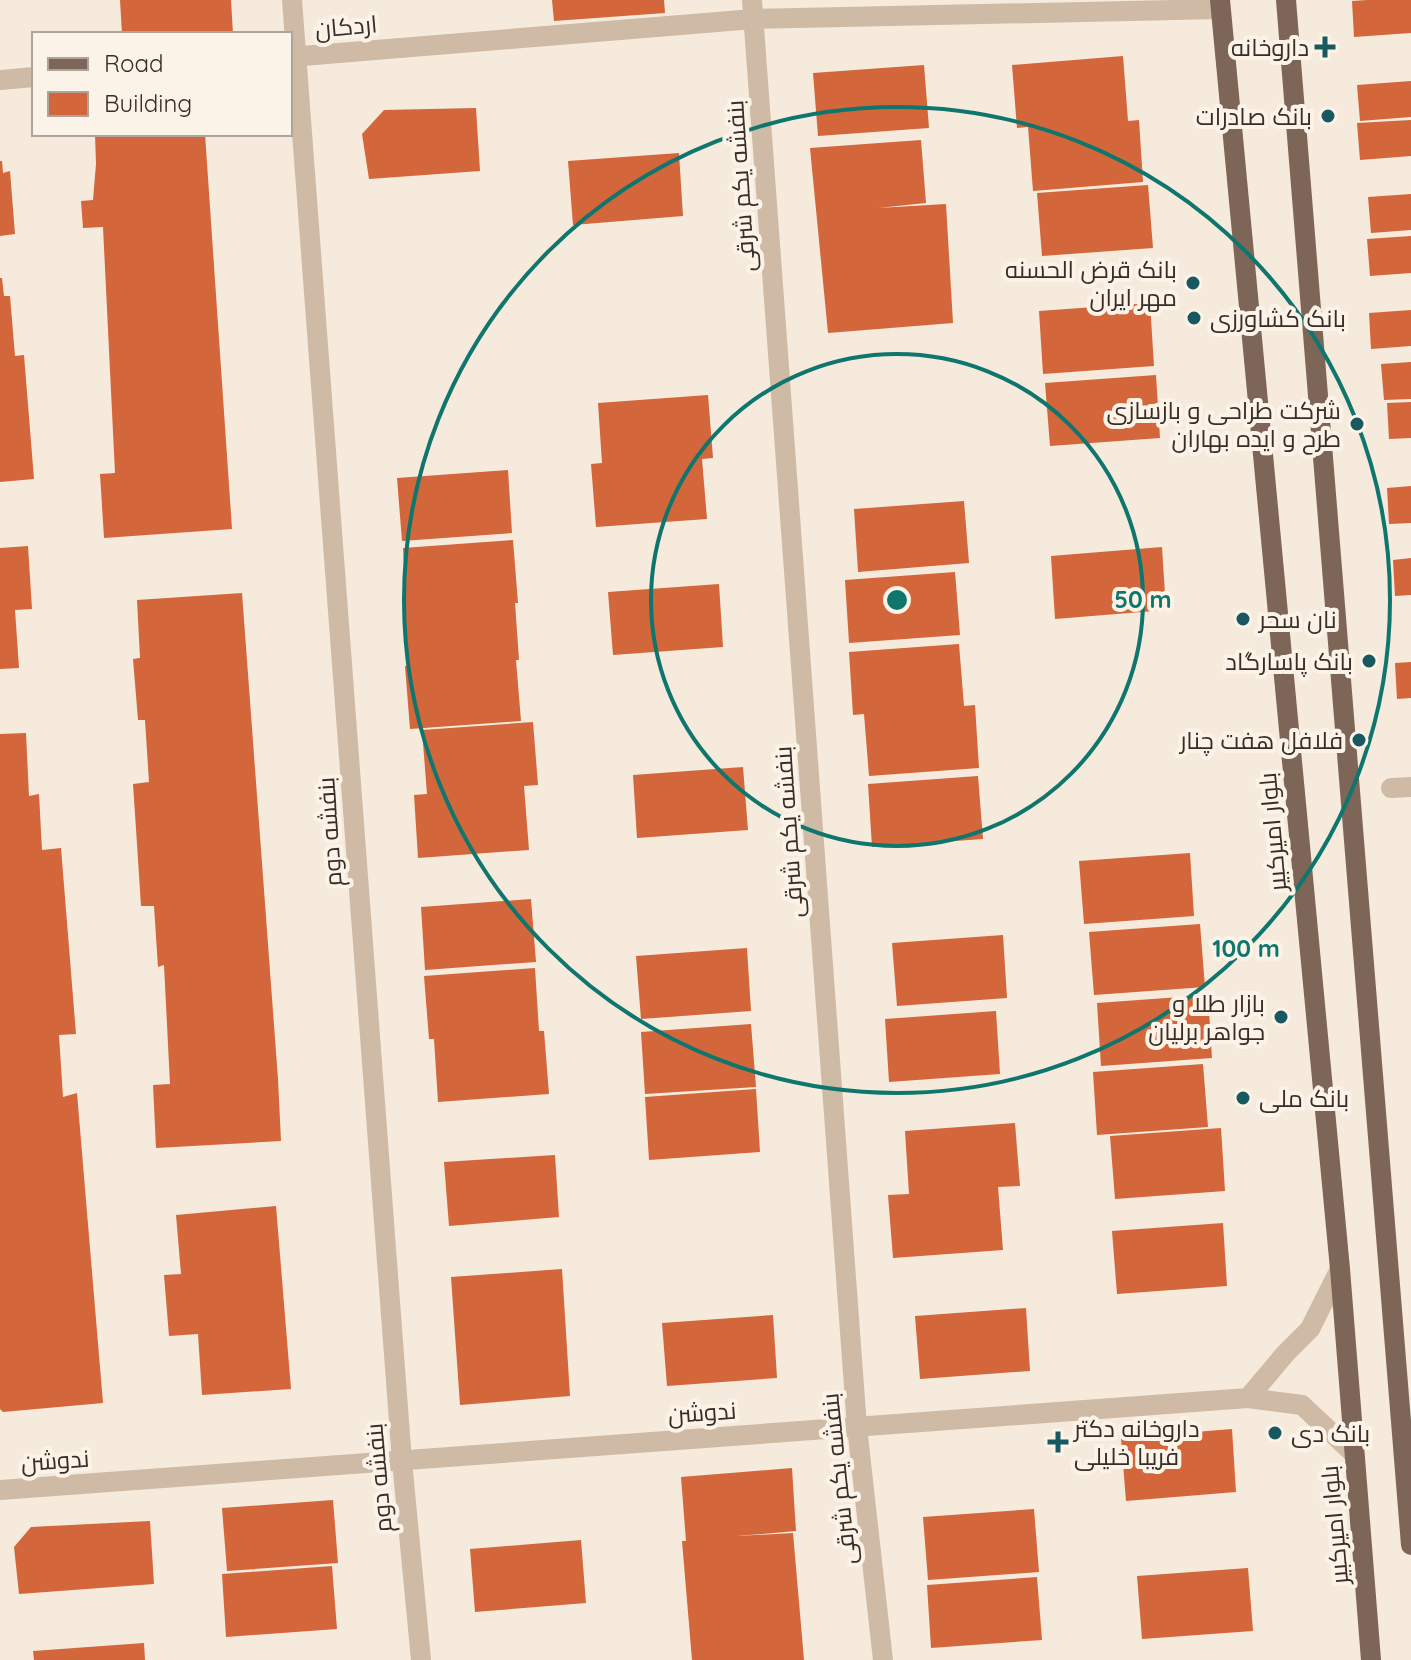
<svg xmlns="http://www.w3.org/2000/svg" width="1411" height="1660" viewBox="0 0 1411 1660" font-family="Quicksand,Cairo,sans-serif">
	<style>
		.building { fill: #d3663b }
		.lines { fill: none; stroke-linecap: round; stroke-linejoin: round }
		.minor { stroke: #cebaa5; stroke-width: 20 }
		.major { stroke: #7d6557; stroke-width: 20 }
		.ring { fill: none; stroke: #0f766e; stroke-width: 4 }
		.poi-dot { fill: #185860; stroke: #fcf3e8; stroke-width: 3 }
		.labels { text-anchor: middle; dominant-baseline: central; stroke-width: 8; stroke-linejoin: round; paint-order: stroke }
		.street-label { font-size: 24px; fill: #392e27; stroke: #fcf3e8 }
		.poi-label { font-size: 24px; fill: #392e27; stroke: #fcf3e8; text-anchor: end }
		.centre { fill: #0f766e; stroke: #fcf3e8; stroke-width: 4 }
		.ring-label { font-size: 24px; text-anchor: middle; font-weight: bold; fill: #0f766e; stroke: #fcf3e8; stroke-width: 8; stroke-linejoin: round; paint-order: stroke }
	</style>
	<rect width="100%" height="100%" fill="#f5eadb"/>
	<path class="building" d="M 120,0 L 231,0 L 233,34 L 122,34 Z
		M 552,0 L 664,0 L 665,13 L 554,21 Z
		M 1367,0 L 1411,0 L 1411,33 L 1354,37 L 1352,1 Z
		M 1123,56 L 1128,121 L 1139,120 L 1143,182 L 1033,191 L 1028,127 L 1017,128 L 1012,65 Z
		M 924,65 L 929,128 L 818,136 L 813,73 Z
		M 1411,81 L 1411,117 L 1360,121 L 1357,85 Z
		M 476,108 L 480,171 L 369,179 L 362,134 L 384,110 Z
		M 1411,120 L 1411,156 L 1360,160 L 1357,123 Z
		M 95,134 L 205,134 L 232,529 L 104,538 L 100,474 L 115,473 L 103,227 L 83,228 L 81,201 L 93,200 L 96,164 Z
		M 921,140 L 926,203 L 878,208 L 946,204 L 953,323 L 828,333 L 810,148 Z
		M 679,153 L 683,216 L 573,225 L 568,161 Z
		M 0,161 L 2,161 L 3,173 L 10,171 L 15,234 L 0,236 Z
		M 1148,185 L 1153,248 L 1042,256 L 1037,193 Z
		M 1411,194 L 1411,230 L 1371,233 L 1368,197 Z
		M 1411,236 L 1411,273 L 1370,276 L 1367,239 Z
		M 0,278 L 2,278 L 4,296 L 10,296 L 15,356 L 24,355 L 34,479 L 0,482 Z
		M 1150,303 L 1154,366 L 1043,374 L 1039,311 Z
		M 1411,310 L 1411,346 L 1371,349 L 1369,313 Z
		M 1411,362 L 1411,399 L 1384,400 L 1381,364 Z
		M 1156,375 L 1160,438 L 1050,446 L 1045,383 Z
		M 708,395 L 713,458 L 702,459 L 707,519 L 596,527 L 591,464 L 602,463 L 598,403 Z
		M 1411,402 L 1411,438 L 1389,439 L 1387,403 Z
		M 508,470 L 512,533 L 402,541 L 397,478 Z
		M 1411,486 L 1411,523 L 1389,524 L 1387,488 Z
		M 964,501 L 969,563 L 858,572 L 854,509 Z
		M 513,540 L 518,603 L 515,603 L 519,660 L 516,660 L 521,721 L 410,729 L 405,666 L 408,666 L 404,605 L 406,605 L 403,548 Z
		M 28,546 L 32,609 L 15,610 L 19,668 L 0,669 L 0,548 Z
		M 1162,547 L 1166,610 L 1055,619 L 1051,556 Z
		M 1411,558 L 1411,595 L 1395,596 L 1393,560 Z
		M 955,572 L 960,635 L 849,643 L 845,580 Z
		M 719,584 L 723,647 L 613,655 L 608,592 Z
		M 242,593 L 278,1079 L 281,1141 L 156,1148 L 153,1085 L 170,1084 L 164,965 L 158,967 L 154,906 L 141,906 L 137,844 L 133,784 L 149,782 L 145,720 L 138,720 L 133,659 L 140,658 L 137,600 Z
		M 959,644 L 964,706 L 975,705 L 979,768 L 869,776 L 864,714 L 853,715 L 849,652 Z
		M 1411,662 L 1411,698 L 1397,699 L 1395,663 Z
		M 533,722 L 538,785 L 524,786 L 529,850 L 418,858 L 414,795 L 427,794 L 422,730 Z
		M 26,733 L 29,796 L 39,794 L 42,850 L 61,848 L 76,1034 L 59,1035 L 63,1097 L 77,1093 L 103,1403 L 3,1412 L 0,1409 L 0,734 Z
		M 743,767 L 748,830 L 637,838 L 633,775 Z
		M 978,776 L 983,839 L 872,847 L 868,784 Z
		M 1190,853 L 1194,916 L 1084,924 L 1079,861 Z
		M 531,899 L 536,962 L 425,970 L 421,907 Z
		M 1200,924 L 1205,987 L 1094,995 L 1089,932 Z
		M 1003,935 L 1007,998 L 897,1006 L 892,943 Z
		M 747,948 L 751,1011 L 641,1019 L 636,956 Z
		M 535,968 L 539,1031 L 544,1031 L 549,1094 L 438,1102 L 434,1039 L 429,1039 L 424,976 Z
		M 1208,995 L 1212,1058 L 1101,1066 L 1097,1003 Z
		M 996,1011 L 1000,1074 L 889,1082 L 885,1019 Z
		M 751,1024 L 756,1087 L 645,1094 L 641,1032 Z
		M 1203,1064 L 1208,1127 L 1097,1135 L 1093,1072 Z
		M 756,1089 L 760,1152 L 649,1160 L 645,1097 Z
		M 1015,1123 L 1020,1186 L 998,1187 L 1003,1250 L 893,1258 L 888,1195 L 909,1194 L 905,1131 Z
		M 1221,1128 L 1225,1191 L 1115,1199 L 1110,1136 Z
		M 555,1155 L 559,1217 L 449,1226 L 444,1162 Z
		M 276,1206 L 291,1389 L 202,1395 L 198,1334 L 169,1336 L 164,1275 L 181,1274 L 176,1215 Z
		M 1223,1223 L 1227,1286 L 1117,1294 L 1112,1231 Z
		M 562,1269 L 570,1396 L 460,1405 L 451,1277 Z
		M 1026,1308 L 1030,1371 L 920,1379 L 915,1316 Z
		M 773,1315 L 777,1378 L 667,1386 L 662,1323 Z
		M 1232,1429 L 1236,1492 L 1126,1501 L 1121,1438 Z
		M 792,1468 L 796,1531 L 737,1536 L 793,1533 L 804,1660 L 692,1660 L 682,1541 L 686,1541 L 681,1477 Z
		M 333,1500 L 338,1563 L 227,1571 L 222,1508 Z
		M 1034,1509 L 1039,1572 L 928,1580 L 923,1517 Z
		M 150,1521 L 154,1584 L 19,1594 L 14,1547 L 31,1527 Z
		M 581,1540 L 586,1603 L 475,1612 L 470,1549 Z
		M 332,1566 L 337,1629 L 226,1637 L 222,1574 Z
		M 1248,1568 L 1253,1631 L 1142,1639 L 1137,1576 Z
		M 1037,1577 L 1042,1640 L 931,1648 L 927,1585 Z
		M 144,1643 L 145,1660 L 34,1660 L 33,1651 Z"/>
	<g class="lines">
		<path class="minor" d="M 292,0 L 402,1461 L 421,1660
			M 752,0 L 857,1427 L 883,1660
			M 290,57 L 754,19 L 1220,9
			M 0,80 L 34,77
			M 1391,788 L 1411,787
			M 1248,1398 L 1285,1354 L 1310,1329 L 1340,1269
			M 0,1490 L 1248,1398 L 1302,1405 L 1353,1453"/>
		<path class="major" d="M 1220,0 L 1340,1269 L 1371,1660
			M 1286,0 L 1411,1545"/>
	</g>
	<g class="ring">
		<circle cx="897" cy="600" r="246"/>
		<circle cx="897" cy="600" r="493"/>
	</g>
	<g class="poi-dot">
		<path d="M1321 35h8v8h8v8h-8v8h-8v-8h-8v-8h8z"/>
		<circle cx="1328" cy="116" r="8"/>
		<circle cx="1193" cy="283" r="8"/>
		<circle cx="1194" cy="318" r="8"/>
		<circle cx="1357" cy="424" r="8"/>
		<circle cx="1243" cy="619" r="8"/>
		<circle cx="1369" cy="661" r="8"/>
		<circle cx="1359" cy="740" r="8"/>
		<circle cx="1281" cy="1017" r="8"/>
		<circle cx="1243" cy="1098" r="8"/>
		<circle cx="1275" cy="1433" r="8"/>
		<path d="M1054 1430h8v8h8v8h-8v8h-8v-8h-8v-8h8z"/>
	</g>
	<g class="labels">
		<g class="street-label">
			<text transform="translate(346 26) rotate(-5)">اردکان</text>
			<text transform="translate(740 186) rotate(-94)">بنفشه یکم شرقی</text>
			<text transform="translate(329 832) rotate(-94)">بنفشه دوم</text>
			<text transform="translate(788 832) rotate(-94)">بنفشه یکم شرقی</text>
			<text transform="translate(1272 832) rotate(-95)">بلوار امیرکبیر</text>
			<text transform="translate(702 1412) rotate(-4)">ندوشن</text>
			<text transform="translate(55 1460) rotate(-4)">ندوشن</text>
			<text transform="translate(378 1478) rotate(-95)">بنفشه دوم</text>
			<text transform="translate(838 1479) rotate(-96)">بنفشه یکم شرقی</text>
			<text transform="translate(1334 1525) rotate(-95)">بلوار امیرکبیر</text>
		</g>
		<g class="poi-label">
			<text x="1309" y="47">داروخانه</text>
			<text x="1312" y="116">بانک صادرات</text>
			<text x="1177" y="269">بانک قرض الحسنه<tspan x="1177" dy="28">مهر ایران</tspan></text>
			<text x="1210" y="318" text-anchor="start">بانک کشاورزی</text>
			<text x="1341" y="410">شرکت طراحی و بازسازی<tspan x="1341" dy="28">طرح و ایده بهاران</tspan></text>
			<text x="1259" y="619" text-anchor="start">نان سحر</text>
			<text x="1353" y="661">بانک پاسارگاد</text>
			<text x="1343" y="740">فلافل هفت چنار</text>
			<text x="1265" y="1003">بازار طلا و<tspan x="1265" dy="28">جواهر برلیان</tspan></text>
			<text x="1259" y="1098" text-anchor="start">بانک ملی</text>
			<text x="1074" y="1428" text-anchor="start">داروخانه دکتر<tspan x="1074" dy="28">فریبا خلیلی</tspan></text>
			<text x="1291" y="1433" text-anchor="start">بانک دی</text>
		</g>
	</g>
	<circle cx="897" cy="600" r="12" class="centre"/>
	<g class="ring-label">
		<text x="1143" y="608">50 m</text>
		<text x="1246" y="957">100 m</text>
	</g>
	<rect x="32" y="32" width="260" height="104" fill="#fcf3e8" stroke="#aea49b" stroke-width="2"/>
	<rect x="48" y="58" width="40" height="12" fill="#7d6557" stroke="#aea49b" stroke-width="2"/>
	<text x="104" y="72" font-size="24" fill="#392e27">Road</text>
	<rect x="48" y="92" width="40" height="24" fill="#d3663b" stroke="#aea49b" stroke-width="2"/>
	<text x="104" y="112" font-size="24" fill="#392e27">Building</text>
</svg>
